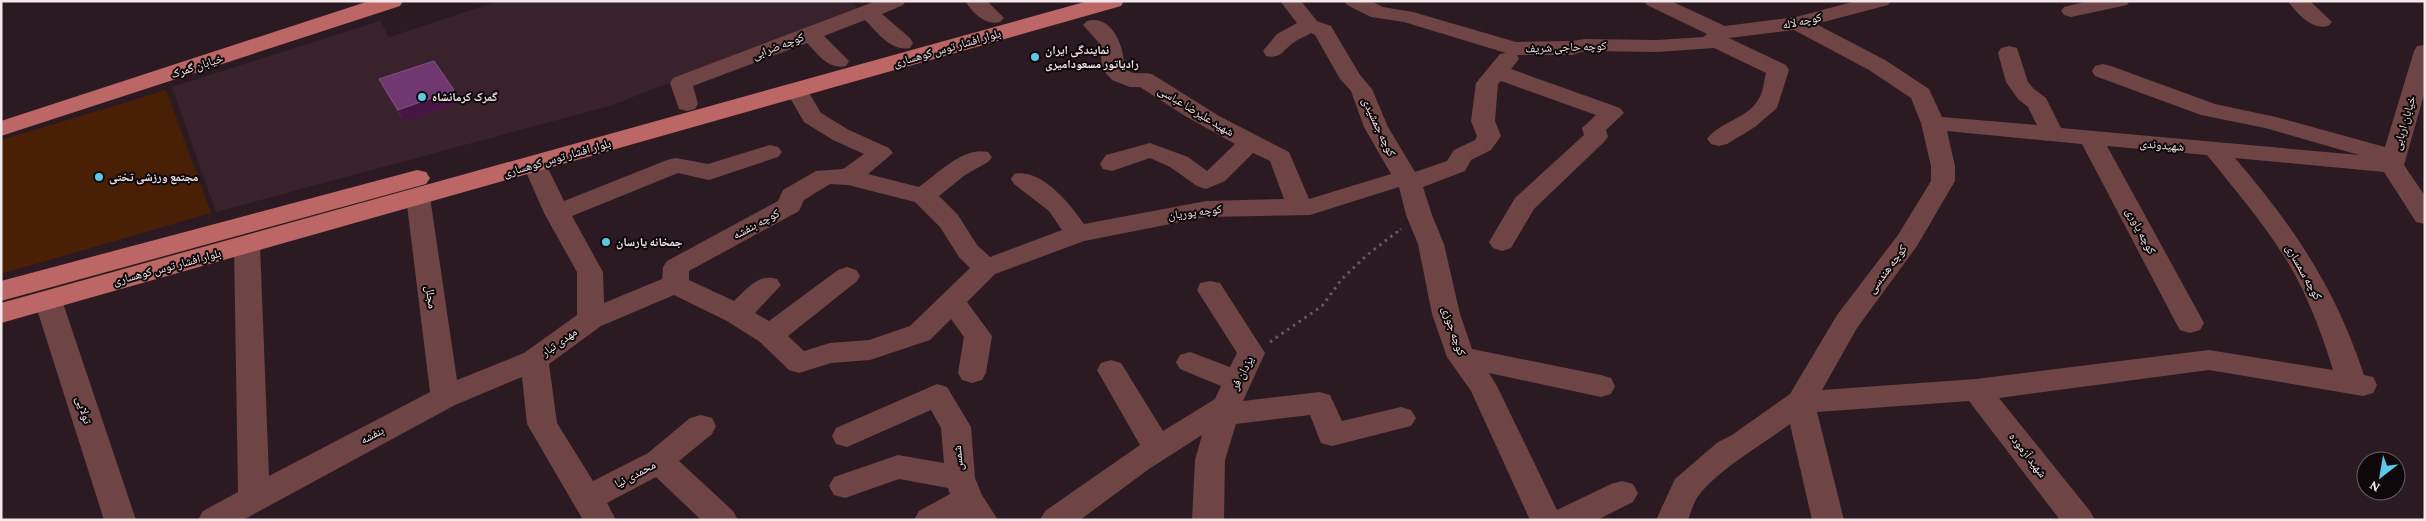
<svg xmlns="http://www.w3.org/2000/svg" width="2426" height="521" viewBox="0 0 2426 521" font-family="'Crimson Pro','Noto Naskh Arabic',serif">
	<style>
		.built { fill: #3a222c }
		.green { fill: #491f06 }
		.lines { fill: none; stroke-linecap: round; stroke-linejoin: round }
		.path-far1 { stroke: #695a60; stroke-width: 2.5; stroke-dasharray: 2.5 3; stroke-linecap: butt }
		.path { stroke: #695a60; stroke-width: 3; stroke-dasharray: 2.5 4.5; stroke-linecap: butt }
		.minor { fill: #6e4544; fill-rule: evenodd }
		.major { fill: #bc6666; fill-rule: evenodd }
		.wall { fill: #612261 }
		.shaded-wall { fill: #451641 }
		.building { fill: #713770; stroke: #855383 }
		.poi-dot { fill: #5cc7e8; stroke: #0f080a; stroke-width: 2 }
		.labels { text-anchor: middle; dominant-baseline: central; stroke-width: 4; stroke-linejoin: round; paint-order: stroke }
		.street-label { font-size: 12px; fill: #f3e7eb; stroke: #0f080a }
		.poi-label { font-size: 12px; font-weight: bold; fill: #f3e7eb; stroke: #0f080a; text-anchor: start }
	</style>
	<rect width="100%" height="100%" fill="#2b1a21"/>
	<path class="built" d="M 499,1 L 850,1 L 857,8 L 613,105 L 216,212 L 172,87 L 380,21 L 389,37 Z"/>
	<path class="green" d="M 166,90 L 211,213 L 1,274 L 1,140 Z"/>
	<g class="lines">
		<path class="path-far1" d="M 1396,233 L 1401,229"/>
		<path class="path" d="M 1270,342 L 1322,306 L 1342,279 L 1367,255 L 1397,232"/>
		<path class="minor" d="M 876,1 L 906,1 L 903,5 L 882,14 L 910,38 L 913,43 L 910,48 C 891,52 877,32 865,20 L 824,36 L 849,61 L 846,66 C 828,70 818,54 807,43 L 693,86 L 698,104 L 695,109 L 687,111 L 679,109 L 670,83 L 673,78 Z
			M 965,1 L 987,1 L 1004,18 L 1000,22 C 985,26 973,13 965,1 Z
			M 1280,1 L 1301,1 L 1317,21 L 1331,26 L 1360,75 L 1372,89 L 1388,127 L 1415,172 L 1447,161 L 1454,150 L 1475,140 L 1477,136 L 1471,121 L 1476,83 L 1500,54 L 1506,53 L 1404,22 L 1371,17 L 1347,5 L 1344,1 L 1371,1 L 1383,7 L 1413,12 L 1516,42 L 1572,41 L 1585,39 L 1657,40 L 1703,37 L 1707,34 L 1647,5 L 1644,1 L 1671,1 L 1725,26 L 1796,17 L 1856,1 L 1891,1 L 1888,5 L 1816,24 L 1885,60 L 1929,89 L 1942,117 L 2037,125 L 2028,107 L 2018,99 L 2006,82 L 1998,53 L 2001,48 L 2009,46 L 2017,48 L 2028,82 L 2034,89 L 2046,98 L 2061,128 L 2359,155 L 2265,128 L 2201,115 L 2095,76 L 2092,71 L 2095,66 L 2103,64 L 2111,66 L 2215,104 L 2276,117 L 2385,147 L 2414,51 L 2417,46 L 2425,45 L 2425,91 L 2404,165 L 2425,196 L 2425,224 L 2416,222 L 2384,172 L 2235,158 C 2294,227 2335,287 2364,375 L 2373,377 L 2377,385 L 2373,393 L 2363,396 L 2209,370 L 1999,398 L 2090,511 L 2095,520 L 2060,520 L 1969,401 L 1817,412 L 1844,520 L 1812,520 L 1790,424 C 1763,444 1719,469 1699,495 C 1694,501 1691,512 1688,520 L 1656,520 L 1675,479 L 1718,442 L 1732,435 L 1790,394 L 1837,315 L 1898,235 L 1931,181 L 1931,166 L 1921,123 L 1911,98 L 1869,70 L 1794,30 L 1729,38 L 1786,65 L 1789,70 L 1777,108 L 1755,127 L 1727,144 L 1719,146 L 1711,144 L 1707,139 C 1719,122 1747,119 1758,100 C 1763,93 1764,81 1766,73 L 1714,48 L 1657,52 L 1585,51 L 1572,55 L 1517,55 L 1519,59 L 1511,69 L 1620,108 L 1624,113 L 1606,130 L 1608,137 L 1604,142 L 1534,209 L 1511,248 L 1502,251 L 1493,248 L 1489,242 L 1515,198 L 1584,135 L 1582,128 L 1596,115 L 1501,81 L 1498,84 L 1495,121 L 1501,136 L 1491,150 L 1471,160 L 1465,171 L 1423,187 L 1432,215 L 1444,244 L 1460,314 L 1472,349 L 1601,375 L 1611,378 L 1615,386 L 1611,394 L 1601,397 L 1489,373 L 1497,386 L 1557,510 L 1611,484 L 1622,481 L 1633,484 L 1638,493 L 1633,502 L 1597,520 L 1530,520 L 1471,391 L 1447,357 L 1432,314 L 1418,244 L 1406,215 L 1399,187 L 1310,215 L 1206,217 L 1084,241 L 995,274 L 967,302 L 992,336 L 986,373 L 982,380 L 972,383 L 962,380 L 958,373 L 964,337 L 951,319 L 930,340 L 870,360 L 831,363 L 799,373 L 789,370 L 760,342 L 727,321 L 674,295 L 601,326 L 549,364 L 557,423 L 593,481 L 648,453 L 690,418 L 701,415 L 712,418 L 716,426 L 712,434 L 679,461 L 733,511 L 738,520 L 701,520 L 656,477 L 607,503 L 616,520 L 583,520 L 527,424 L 522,377 L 455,405 L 243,520 L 198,520 L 203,511 L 238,492 L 234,245 L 238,239 L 247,236 L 256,239 L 260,245 L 269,476 L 430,392 L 406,197 L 409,191 L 418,189 L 427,191 L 430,197 L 457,380 L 524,353 L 577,315 L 577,272 L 544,213 L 523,165 L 526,160 L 535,158 L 544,160 L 564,201 L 667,160 L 676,158 L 708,164 L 770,145 L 778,147 L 782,152 L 778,157 L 709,180 L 678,173 L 572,216 L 603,272 L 604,303 L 662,279 L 663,267 L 667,261 L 778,201 L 783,190 L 816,171 L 843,169 L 864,154 L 833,140 L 804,122 L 786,91 L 789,86 L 797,84 L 805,86 L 821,113 L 849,130 L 889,148 L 893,153 L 868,174 L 919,187 C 938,173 964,146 988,152 L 992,157 L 988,162 L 965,175 L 939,196 L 958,215 L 977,245 L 990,257 L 1062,230 L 1049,211 L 1014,184 L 1011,179 L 1014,174 C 1041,167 1071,205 1084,224 L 1206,201 L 1284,199 L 1270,161 L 1253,153 L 1225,181 L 1206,189 L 1197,186 L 1170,167 L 1150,158 L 1112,171 L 1103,169 L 1100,164 L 1106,155 L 1150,143 L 1188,157 L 1207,171 L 1235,144 L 1185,116 L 1140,87 L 1130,87 L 1112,80 L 1102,69 L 1100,44 L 1083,25 L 1087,21 C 1112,14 1125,47 1124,68 C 1133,76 1141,72 1152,74 L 1219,116 L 1289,152 L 1309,199 L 1391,174 L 1364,127 L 1351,91 L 1340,79 L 1315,35 L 1311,33 C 1305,37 1298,39 1293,43 C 1282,51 1281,59 1266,56 L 1263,51 L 1277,34 L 1297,23 ZM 1947,131 L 2082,144 L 2176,323 L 2180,330 L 2190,333 L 2200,330 L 2204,323 L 2107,146 L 2207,155 C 2236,191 2267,227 2290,266 C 2309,299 2322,334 2333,370 L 2209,350 L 1976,379 L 1822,390 L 1857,328 L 1917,246 L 1955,181 L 1955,166 ZM 830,184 L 848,185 L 915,202 L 940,227 L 959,257 L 970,268 L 910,326 L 869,340 L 830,343 L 804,351 L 788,336 L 856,282 L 860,276 L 856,270 L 847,267 L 838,270 L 769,321 L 755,313 L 781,285 L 777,279 C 758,273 747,289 734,301 L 689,280 L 689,271 L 799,211 L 804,200 Z
			M 2088,1 L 2130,1 L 2127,5 L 2071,17 L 2064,15 L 2061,11 L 2064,7 Z
			M 2288,1 L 2310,1 L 2332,22 L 2328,26 C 2312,30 2297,14 2288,1 Z
			M 1210,281 L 1220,283 L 1265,353 L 1243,401 L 1320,392 L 1330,395 L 1342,421 L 1401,407 L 1411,410 L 1416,418 L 1411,426 L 1332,446 L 1321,443 L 1310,415 L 1236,424 L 1225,460 L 1224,520 L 1192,520 L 1195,460 L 1202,435 L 1149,469 L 1080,520 L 1040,520 L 1045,511 L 1140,445 L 1097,370 L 1101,363 L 1111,360 L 1121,363 L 1163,431 L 1215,399 L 1221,386 L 1180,369 L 1176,362 L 1180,355 L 1190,352 L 1230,367 L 1237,353 L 1197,290 L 1200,283 Z
			M 48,291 L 58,293 L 62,300 L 136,520 L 104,520 L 34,300 L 38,293 Z
			M 937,384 L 947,387 L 971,427 L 975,478 L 982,495 L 998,520 L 964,520 L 963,518 L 959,520 L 914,520 L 919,511 L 950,494 L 948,488 L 899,479 L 845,498 L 834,495 L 829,486 L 834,477 L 898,455 L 944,463 L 941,428 L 931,410 L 847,447 L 836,444 L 832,436 L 836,428 Z"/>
		<path class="major" d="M 369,1 L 403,1 L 400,6 L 1,136 L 1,121 Z
			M 1088,1 L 1124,1 L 1121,6 L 1,323 L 1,303 Z
			M 417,170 L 426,172 L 430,178 L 426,184 L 1,301 L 1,281 Z"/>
	</g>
	<path class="wall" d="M 379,79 L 454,90 L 460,103 L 404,122 L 385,91 Z"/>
	<path class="shaded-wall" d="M 454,90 L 460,103 L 404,122 L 398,110 Z"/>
	<path class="building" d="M 434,61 L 454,90 L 398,110 L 379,79 Z"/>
	<g class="poi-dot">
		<circle cx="1035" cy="57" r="5"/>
		<circle cx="422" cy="97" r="5"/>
		<circle cx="99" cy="177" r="5"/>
		<circle cx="606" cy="242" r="5"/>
	</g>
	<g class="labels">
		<g class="street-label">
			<text transform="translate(1802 21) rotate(-12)">کوچه لاله</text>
			<text transform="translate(778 46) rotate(-21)">کوچه ضرابی</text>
			<text transform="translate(1566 47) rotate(-2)">کوچه حاجی شریف</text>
			<text transform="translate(947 48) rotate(-16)">بلوار افشار توس کوهساری</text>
			<text transform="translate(197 66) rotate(-18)">خیابان گمرک</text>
			<text transform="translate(1196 111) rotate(31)">شهید علیرضا عباسی</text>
			<text transform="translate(2404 123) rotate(-74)">خیابان اربابی</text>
			<text transform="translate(1379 127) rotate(65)">کوچه جمشیدی</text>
			<text transform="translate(2162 145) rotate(5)">شهیدوندی</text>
			<text transform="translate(557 158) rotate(-16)">بلوار افشار توس کوهساری</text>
			<text transform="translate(1195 212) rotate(-7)">کوچه پوریان</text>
			<text transform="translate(756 224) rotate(-28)">کوچه بنفشه</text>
			<text transform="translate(2141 231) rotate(62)">کوچه یاوری</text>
			<text transform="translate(167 267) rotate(-15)">بلوار افشار توس کوهساری</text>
			<text transform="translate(1887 269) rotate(-53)">کوچه هندسی</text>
			<text transform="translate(2304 272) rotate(61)">کوچه سمساری</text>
			<text transform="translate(431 297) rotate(82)">مجلل</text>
			<text transform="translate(1454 331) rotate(71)">کوچه جوزی</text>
			<text transform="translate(559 342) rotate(-35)">مهدی تبار</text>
			<text transform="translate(1242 373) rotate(-63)">یزدان فر</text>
			<text transform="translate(84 410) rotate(72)">تولایی</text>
			<text transform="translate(372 435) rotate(-28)">بنفشه</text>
			<text transform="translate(2028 455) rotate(52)">شهید آزموده</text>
			<text transform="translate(958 458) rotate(-95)">شمس</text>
			<text transform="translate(635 474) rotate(-28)">محمدی نیا</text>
		</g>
		<g class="poi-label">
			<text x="1045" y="50">نمایندگی ایران<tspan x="1045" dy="14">رادیاتور مسعودامیری</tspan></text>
			<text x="432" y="97">گمرک کرمانشاه</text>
			<text x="109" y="177">مجتمع ورزشی تختی</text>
			<text x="616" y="242">جمخانه یارسان</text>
		</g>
	</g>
	<rect width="2426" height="521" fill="none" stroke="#f3e7eb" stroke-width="5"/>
	<g transform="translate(2381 476) rotate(211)"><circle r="24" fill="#0f080a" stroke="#6a6164"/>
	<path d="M0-4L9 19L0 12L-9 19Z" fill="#5cc7e8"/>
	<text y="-8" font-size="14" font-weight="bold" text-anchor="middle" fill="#f3e7eb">N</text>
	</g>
</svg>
